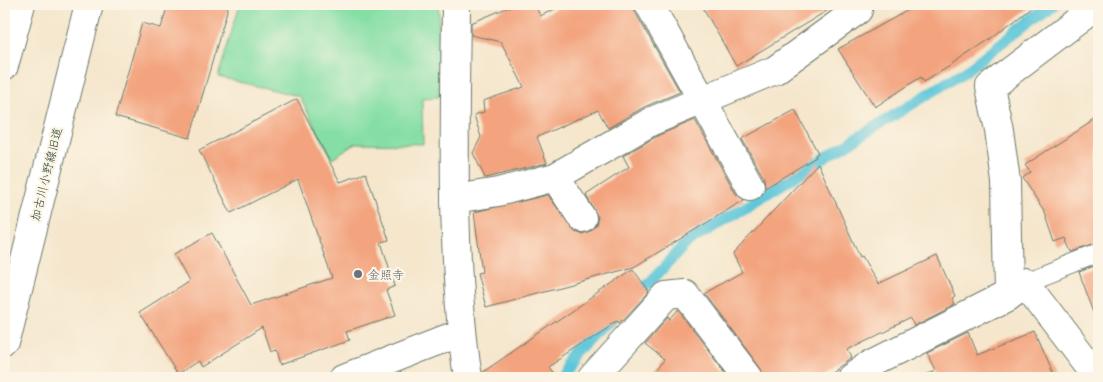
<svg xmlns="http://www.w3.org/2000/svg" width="1103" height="382" viewBox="0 0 1103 382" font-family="Delius,'Klee One',sans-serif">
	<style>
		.green { fill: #85dfa5; stroke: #528e6c }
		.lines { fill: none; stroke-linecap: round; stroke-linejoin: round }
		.stream { stroke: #5dc6d9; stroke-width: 11 }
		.building { fill: #f3a37d }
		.service-casing { stroke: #6a7869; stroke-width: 20 }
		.minor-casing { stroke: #6a7869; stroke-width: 30 }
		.tertiary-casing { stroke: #6a7869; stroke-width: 30 }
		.service { stroke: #fff; stroke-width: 18 }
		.minor { stroke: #fff; stroke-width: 28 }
		.tertiary { stroke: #fff; stroke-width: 28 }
		.worship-dot { fill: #6b7280; stroke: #fcf5e5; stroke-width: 2 }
		.labels { text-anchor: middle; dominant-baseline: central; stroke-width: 4.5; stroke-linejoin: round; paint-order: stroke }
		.street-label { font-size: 12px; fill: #1f3d34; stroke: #fcf5e5 }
		.worship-label { font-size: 12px; fill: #5b616d; stroke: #fcf5e5; text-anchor: start }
	</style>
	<rect width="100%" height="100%" fill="#fcf5e5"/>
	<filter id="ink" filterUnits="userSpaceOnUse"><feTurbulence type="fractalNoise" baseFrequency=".02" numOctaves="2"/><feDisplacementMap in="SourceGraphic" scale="10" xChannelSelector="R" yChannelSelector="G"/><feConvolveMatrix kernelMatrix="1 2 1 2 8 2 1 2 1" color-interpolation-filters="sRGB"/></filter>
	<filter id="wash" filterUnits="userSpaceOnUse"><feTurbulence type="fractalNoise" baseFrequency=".0096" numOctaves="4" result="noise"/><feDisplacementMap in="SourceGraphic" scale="20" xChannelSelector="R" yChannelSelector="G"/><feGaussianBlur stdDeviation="1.12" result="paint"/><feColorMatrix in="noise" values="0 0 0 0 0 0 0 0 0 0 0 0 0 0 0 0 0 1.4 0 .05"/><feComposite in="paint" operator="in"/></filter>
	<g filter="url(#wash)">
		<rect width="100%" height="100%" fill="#f5e6cc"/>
		<path class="green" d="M 240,4 L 439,4 L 439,97 L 422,98 L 423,144 L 356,143 L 332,158 L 299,96 L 218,77 Z"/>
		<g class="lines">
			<path class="stream" d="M 636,297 L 687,243 L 961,74 L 1052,4
				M 560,378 L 615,319"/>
		</g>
		<g id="blocks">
			<path class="building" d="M 168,4 L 229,4 L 190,138 L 115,117 L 142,23 L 161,28 Z
				M 516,4 L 535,4 L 540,16 L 566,4 L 633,4 L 635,12 L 680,92 L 644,107 L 608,128 L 598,110 L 537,137 L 547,163 L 485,178 L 473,153 L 481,137 L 474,115 L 484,112 L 483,101 L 524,87 L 501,42 L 471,35 L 471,23 Z
				M 701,4 L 838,4 L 736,66 Z
				M 919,4 L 1035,4 L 990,39 L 953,64 L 924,82 L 921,77 L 875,107 L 838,49 Z
				M 297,99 L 340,182 L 366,173 L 389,240 L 381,242 L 395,286 L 386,290 L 395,315 L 347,331 L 350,340 L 279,365 L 275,351 L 270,352 L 262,328 L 201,367 L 198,361 L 178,374 L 140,313 L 189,282 L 174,254 L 212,233 L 251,305 L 332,278 L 298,179 L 231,213 L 199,150 Z
				M 795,110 L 818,153 L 815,155 L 816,157 L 765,188 L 764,178 L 742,139 Z
				M 1099,117 L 1099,243 L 1072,252 L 1066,238 L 1055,242 L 1045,213 L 1022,178 L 1030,172 L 1025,165 Z
				M 695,120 L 736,194 L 744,200 L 634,267 L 486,307 L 477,273 L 482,272 L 474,212 L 548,195 L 575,232 L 582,234 L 590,231 L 596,225 L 598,217 L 586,195 L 629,167 L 623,156 L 659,135 Z
				M 818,163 L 860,257 L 862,256 L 878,284 L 937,256 L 955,296 L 952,298 L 955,304 L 914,325 L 911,318 L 847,349 L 851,358 L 822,378 L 764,378 L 761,369 L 704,293 L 742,272 L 733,254 Z
				M 1099,264 L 1099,318 L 1096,318 L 1079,272 Z
				M 633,269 L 649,292 L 620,323 L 618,321 L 548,367 L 556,378 L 483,378 L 483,372 Z
				M 678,311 L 730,378 L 650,378 L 665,359 L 645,343 L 667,318 L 669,321 Z
				M 1035,332 L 1055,378 L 924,378 L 924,376 L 936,371 L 927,353 L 968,333 L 977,355 Z"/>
		</g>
	</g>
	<g filter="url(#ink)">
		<use href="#blocks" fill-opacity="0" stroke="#6a7869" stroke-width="1"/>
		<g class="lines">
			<g class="service-casing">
				<path id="service" d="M 1025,282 L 1099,253"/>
			</g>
			<g class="minor-casing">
				<path id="minor" d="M 456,4 C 455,128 450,255 468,378
					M 649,4 L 750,186
					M 555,177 L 582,218
					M 455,199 L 498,192 L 555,177 L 652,121 L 775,70 L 858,10 L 854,4
					M 1008,295 L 1006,182 L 999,130 L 990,87 L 1099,4
					M 344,378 L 461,332
					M 592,378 L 666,296 L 685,294 L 749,378
					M 850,378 L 871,364 L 1008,295 L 1025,282 L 1098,378"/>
			</g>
			<g class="tertiary-casing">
				<path id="tertiary" d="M 4,66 L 21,4
					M 4,344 L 89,4"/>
			</g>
			<use href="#service" class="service"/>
			<use href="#minor" class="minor"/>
			<use href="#tertiary" class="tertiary"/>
		</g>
	</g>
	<circle class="worship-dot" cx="358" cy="274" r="5"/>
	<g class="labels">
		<g class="street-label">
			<text transform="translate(46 174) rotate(-76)">加古川小野線旧道</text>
		</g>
		<g class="worship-label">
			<text x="368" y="274">金照寺</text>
		</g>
	</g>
	<rect width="1103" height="382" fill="none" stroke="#fcf5e5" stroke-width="20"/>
</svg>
